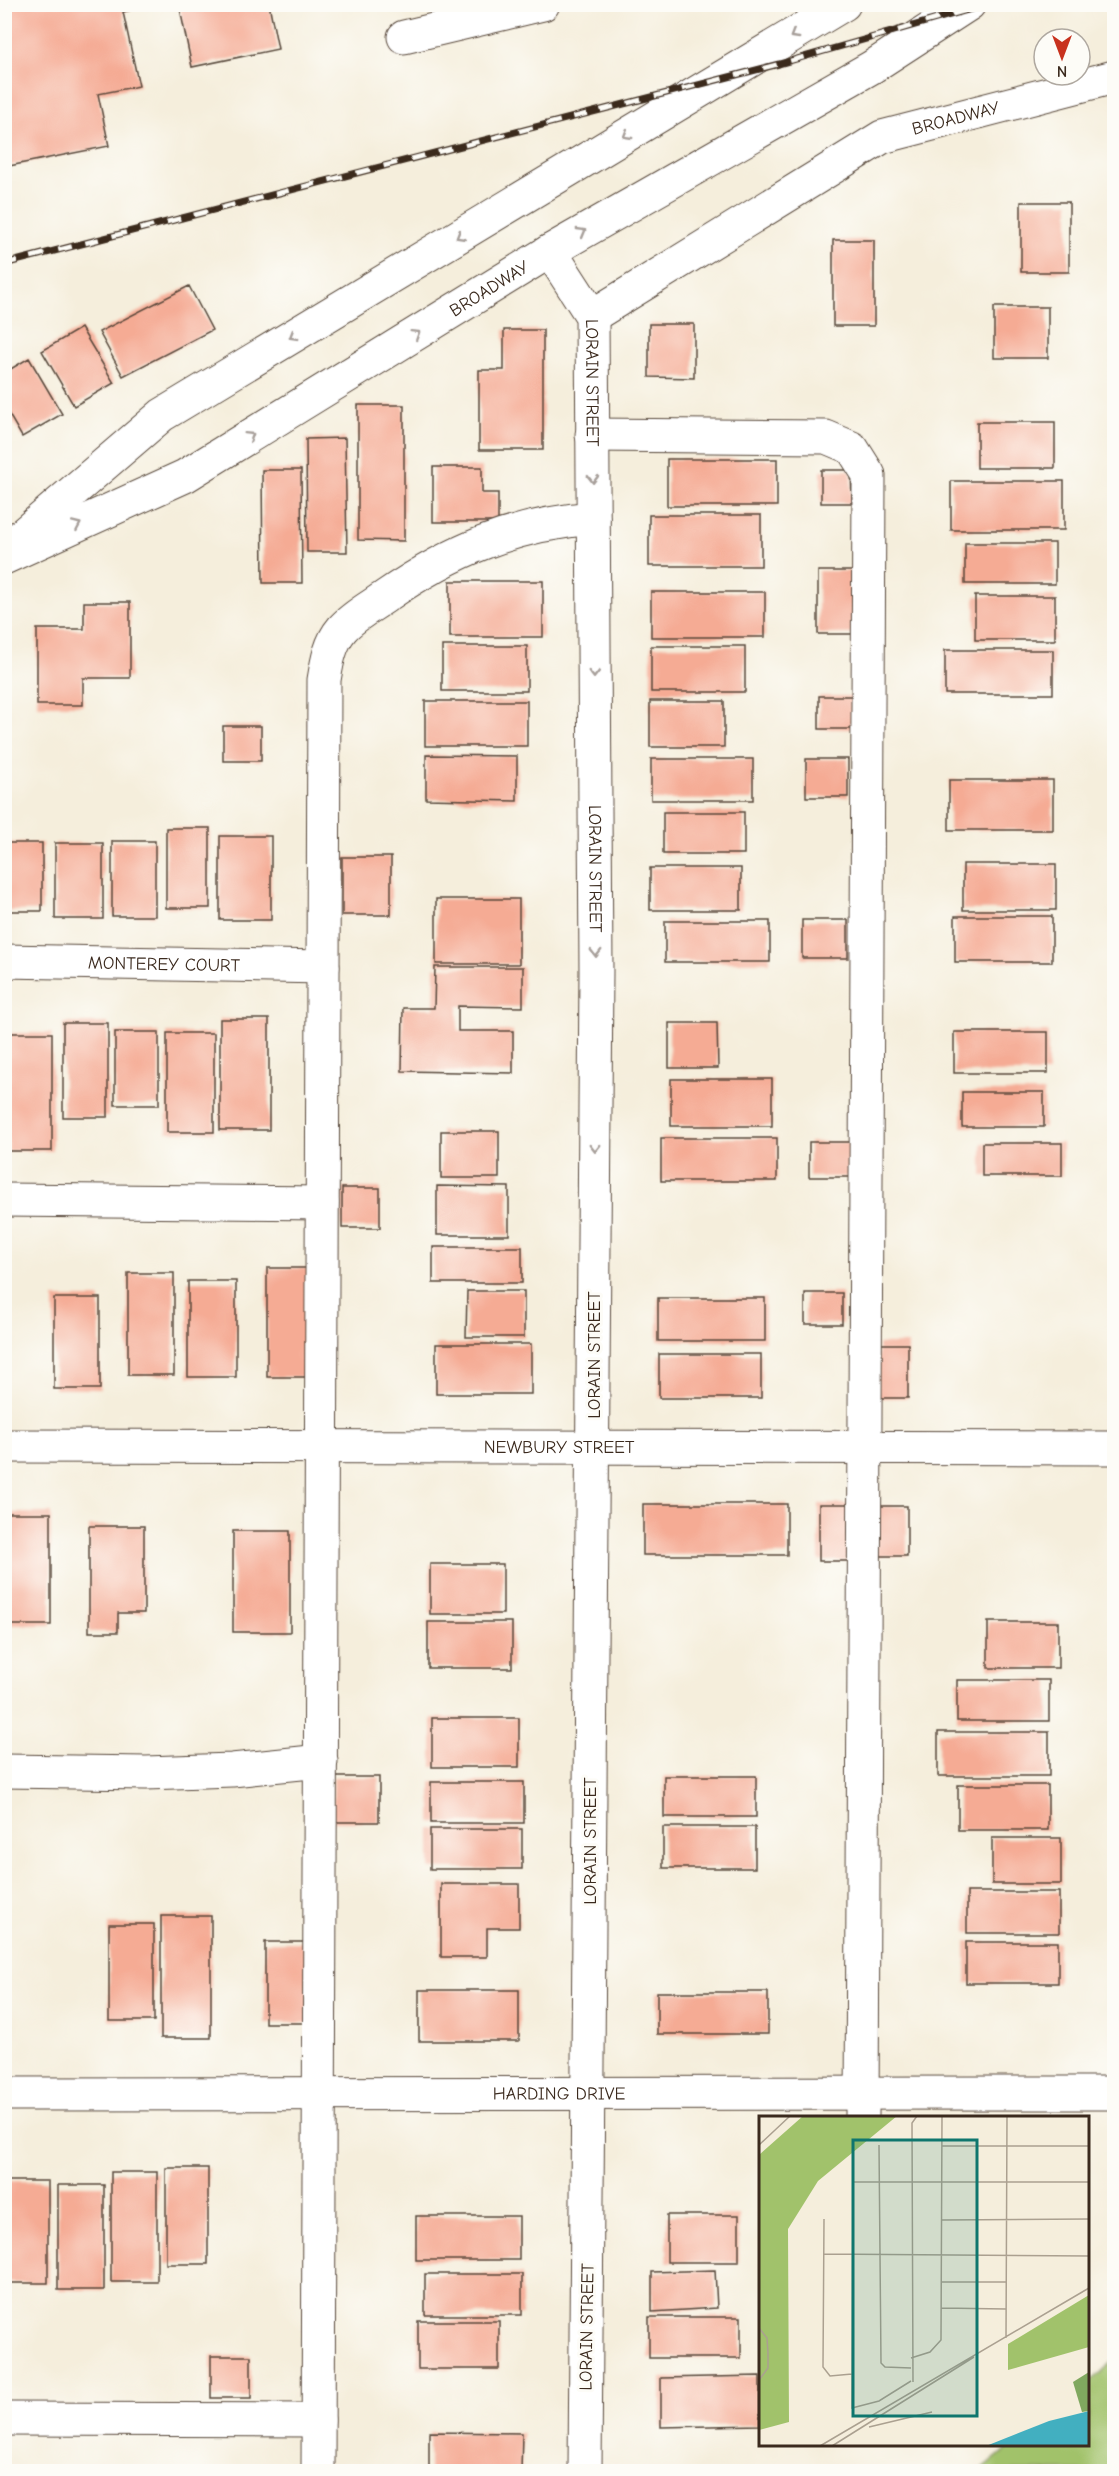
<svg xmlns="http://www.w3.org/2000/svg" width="1119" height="2476" viewBox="0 0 1119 2476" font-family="'Comic Neue',sans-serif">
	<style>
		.green { fill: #a1c26b; stroke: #6e7644; stroke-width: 1.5 }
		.building { fill: #f5ab94 }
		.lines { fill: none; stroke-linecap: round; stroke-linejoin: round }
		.minor-casing { stroke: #57473a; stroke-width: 35 }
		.minor { stroke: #fff; stroke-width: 33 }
		.rail-casing { stroke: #3b2a1e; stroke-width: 7 }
		.rail { stroke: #fdfcf7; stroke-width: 4.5; stroke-dasharray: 14; stroke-linecap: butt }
		.oneway { stroke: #a79f9a }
		.labels { text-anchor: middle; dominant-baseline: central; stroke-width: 6; stroke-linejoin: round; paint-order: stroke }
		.street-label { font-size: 18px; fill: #3b2a1e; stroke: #fdfcf7 }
		.inset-road { fill: none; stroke: #aba090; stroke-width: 1.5 }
		.view { fill: #0f766e; fill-opacity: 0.15; stroke: #0f766e; stroke-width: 3 }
		.inset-edge { fill: none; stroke: #3b2a1e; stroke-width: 3 }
	</style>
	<rect width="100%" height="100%" fill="#fdfcf7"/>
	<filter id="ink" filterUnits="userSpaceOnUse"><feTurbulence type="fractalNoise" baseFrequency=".0167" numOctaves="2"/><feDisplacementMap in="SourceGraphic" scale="12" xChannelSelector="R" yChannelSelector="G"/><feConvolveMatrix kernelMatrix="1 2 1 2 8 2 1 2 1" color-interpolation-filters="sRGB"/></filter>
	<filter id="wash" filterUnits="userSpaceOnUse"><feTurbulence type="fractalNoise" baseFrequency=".008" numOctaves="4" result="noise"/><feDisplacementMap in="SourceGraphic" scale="24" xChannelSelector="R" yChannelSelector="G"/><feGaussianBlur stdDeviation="1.35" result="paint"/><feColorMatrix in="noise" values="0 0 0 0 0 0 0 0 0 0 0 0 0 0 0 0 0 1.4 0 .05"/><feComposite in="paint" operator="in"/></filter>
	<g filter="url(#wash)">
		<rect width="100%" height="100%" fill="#f5eedc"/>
		<path class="green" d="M 1114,2361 L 1114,2471 L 981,2471 L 1013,2445 L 1088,2444 L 1088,2383 Z"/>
		<g id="blocks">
			<path class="building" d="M 179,4 L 269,4 L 278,49 L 192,67 Z
				M 4,5 L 153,5 L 123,12 L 139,86 L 98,94 L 109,146 L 4,167 Z
				M 1021,202 L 1069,202 L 1069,272 L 1021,272 Z
				M 833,240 L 874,240 L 874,326 L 833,326 Z
				M 189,286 L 212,330 L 123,376 L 99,332 Z
				M 994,307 L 1048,307 L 1048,358 L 994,358 Z
				M 649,324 L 694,324 L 694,378 L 649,377 Z
				M 81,328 L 114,383 L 74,406 L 42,351 Z
				M 504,330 L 543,330 L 543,450 L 479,450 L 479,370 L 504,370 Z
				M 29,358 L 62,414 L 22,437 L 4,406 L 4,373 Z
				M 358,405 L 404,405 L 404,541 L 358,540 Z
				M 977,422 L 1055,422 L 1055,468 L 977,468 Z
				M 345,438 L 347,552 L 307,552 L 306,439 Z
				M 667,459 L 777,459 L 777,506 L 667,506 Z
				M 433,467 L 482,467 L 482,493 L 498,493 L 498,522 L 433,522 Z
				M 262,470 L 301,470 L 302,583 L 263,583 Z
				M 821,470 L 851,470 L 852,503 L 821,503 Z
				M 951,481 L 1064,481 L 1064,530 L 951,530 Z
				M 649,515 L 761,515 L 761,566 L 649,566 Z
				M 965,543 L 1055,543 L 1055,584 L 965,584 Z
				M 818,571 L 856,571 L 856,634 L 818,634 Z
				M 450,581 L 543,581 L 543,637 L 450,637 Z
				M 651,592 L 765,592 L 765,637 L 651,637 Z
				M 975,596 L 1055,596 L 1055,640 L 975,640 Z
				M 84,602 L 130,602 L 130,678 L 83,678 L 83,705 L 37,705 L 37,629 L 84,629 Z
				M 442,646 L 527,646 L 527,691 L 442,691 Z
				M 651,646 L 745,646 L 745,692 L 651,692 Z
				M 945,650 L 1053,650 L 1053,694 L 945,694 Z
				M 819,696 L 852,696 L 852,729 L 819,729 Z
				M 425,701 L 527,701 L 527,746 L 425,746 Z
				M 650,701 L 724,701 L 724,747 L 650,747 Z
				M 223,726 L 261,726 L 261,761 L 223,761 Z
				M 426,755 L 517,756 L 517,801 L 426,799 Z
				M 651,759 L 753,759 L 753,800 L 651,800 Z
				M 806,759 L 848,759 L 848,797 L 806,797 Z
				M 949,780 L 1053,780 L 1053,830 L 949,830 Z
				M 663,812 L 744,812 L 744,854 L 663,854 Z
				M 166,828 L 210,828 L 210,908 L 166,908 Z
				M 220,836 L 271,836 L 271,920 L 220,920 Z
				M 112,841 L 155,841 L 155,916 L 112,916 Z
				M 4,843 L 42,843 L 42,911 L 4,911 Z
				M 55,843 L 103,843 L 103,919 L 55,919 Z
				M 342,857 L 391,857 L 391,915 L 342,915 Z
				M 963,864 L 1056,864 L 1056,910 L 963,910 Z
				M 650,868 L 741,868 L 741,910 L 650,910 Z
				M 436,899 L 519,899 L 519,964 L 436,964 Z
				M 955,916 L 1052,916 L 1052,962 L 955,962 Z
				M 802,920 L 848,920 L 848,958 L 802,958 Z
				M 665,921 L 770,921 L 770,962 L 665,962 Z
				M 435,967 L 523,967 L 523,1007 L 458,1006 L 458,1031 L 513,1031 L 513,1073 L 402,1071 L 403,1008 L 434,1008 Z
				M 220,1019 L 269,1019 L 269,1130 L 220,1130 Z
				M 63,1023 L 108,1023 L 108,1117 L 63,1117 Z
				M 669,1023 L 717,1023 L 718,1068 L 669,1068 Z
				M 115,1032 L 159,1032 L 159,1105 L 115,1105 Z
				M 954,1032 L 1048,1032 L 1048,1073 L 954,1073 Z
				M 8,1033 L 52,1033 L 52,1151 L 8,1151 Z
				M 167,1033 L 214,1033 L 214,1132 L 167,1132 Z
				M 671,1079 L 772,1079 L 772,1126 L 671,1126 Z
				M 962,1092 L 1044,1092 L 1044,1127 L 962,1127 Z
				M 441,1131 L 499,1131 L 499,1178 L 441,1178 Z
				M 661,1138 L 777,1138 L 777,1181 L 661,1181 Z
				M 809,1142 L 852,1142 L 852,1177 L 809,1177 Z
				M 982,1143 L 1062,1143 L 1062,1176 L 982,1176 Z
				M 437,1186 L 509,1187 L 509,1235 L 437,1235 Z
				M 342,1188 L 380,1188 L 380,1228 L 342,1228 Z
				M 433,1247 L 522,1247 L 522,1283 L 433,1283 Z
				M 267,1268 L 313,1268 L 313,1377 L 267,1377 Z
				M 128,1273 L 174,1273 L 174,1375 L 128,1375 Z
				M 188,1281 L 236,1281 L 236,1377 L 188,1377 Z
				M 467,1291 L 524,1291 L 524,1337 L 466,1337 Z
				M 805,1293 L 842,1293 L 842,1324 L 805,1324 Z
				M 54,1298 L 100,1298 L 100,1389 L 54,1389 Z
				M 658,1298 L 765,1298 L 765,1341 L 658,1341 Z
				M 436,1344 L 531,1344 L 531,1394 L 436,1394 Z
				M 878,1344 L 908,1344 L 908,1398 L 878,1398 Z
				M 659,1354 L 761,1354 L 761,1398 L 659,1398 Z
				M 643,1504 L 787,1504 L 787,1555 L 643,1555 Z
				M 819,1504 L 852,1504 L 852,1561 L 819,1561 Z
				M 876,1506 L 907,1506 L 907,1556 L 876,1556 Z
				M 4,1513 L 51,1513 L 51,1625 L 4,1625 Z
				M 89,1526 L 144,1526 L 144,1613 L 118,1613 L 118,1632 L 89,1632 Z
				M 233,1531 L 290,1531 L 290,1632 L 233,1632 Z
				M 430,1564 L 503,1564 L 503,1614 L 430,1614 Z
				M 428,1622 L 512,1622 L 512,1668 L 428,1668 Z
				M 988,1622 L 1058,1622 L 1058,1668 L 988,1668 Z
				M 957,1680 L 1049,1680 L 1049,1721 L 957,1721 Z
				M 432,1718 L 519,1718 L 519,1767 L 432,1767 Z
				M 938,1732 L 1049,1732 L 1049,1776 L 938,1776 Z
				M 664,1776 L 756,1776 L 756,1817 L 664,1817 Z
				M 333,1777 L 379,1777 L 379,1822 L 333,1822 Z
				M 431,1782 L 524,1782 L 524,1823 L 431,1823 Z
				M 958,1785 L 1048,1785 L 1048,1830 L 958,1830 Z
				M 663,1827 L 755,1827 L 755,1868 L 663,1868 Z
				M 430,1829 L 522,1829 L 522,1869 L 430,1869 Z
				M 992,1838 L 1061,1838 L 1061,1884 L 992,1884 Z
				M 441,1884 L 519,1884 L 519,1928 L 487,1928 L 487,1957 L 441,1957 Z
				M 967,1892 L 1059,1892 L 1059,1933 L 967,1933 Z
				M 161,1916 L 211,1916 L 211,2038 L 161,2038 Z
				M 109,1924 L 154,1924 L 154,2021 L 109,2021 Z
				M 265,1942 L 309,1942 L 309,2023 L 265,2023 Z
				M 966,1942 L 1058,1942 L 1058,1983 L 966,1983 Z
				M 419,1990 L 519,1990 L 519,2041 L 419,2041 Z
				M 657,1992 L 768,1992 L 768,2034 L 657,2034 Z
				M 166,2168 L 208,2168 L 208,2264 L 166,2264 Z
				M 111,2172 L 157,2172 L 157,2282 L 111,2282 Z
				M 4,2181 L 48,2181 L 48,2283 L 4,2283 Z
				M 58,2185 L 104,2185 L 104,2290 L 58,2290 Z
				M 667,2215 L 739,2215 L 739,2262 L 667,2262 Z
				M 416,2216 L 519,2216 L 519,2260 L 416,2260 Z
				M 715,2270 L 717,2308 L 652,2312 L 652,2272 Z
				M 425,2274 L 522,2274 L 522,2315 L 425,2315 Z
				M 649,2317 L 741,2317 L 741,2358 L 649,2358 Z
				M 418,2321 L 499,2321 L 499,2369 L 418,2369 Z
				M 211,2356 L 251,2356 L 251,2398 L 211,2398 Z
				M 760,2376 L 760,2425 L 661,2427 L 661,2378 Z
				M 429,2432 L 522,2433 L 521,2472 L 429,2472 Z"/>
		</g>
	</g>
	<g filter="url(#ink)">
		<use href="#blocks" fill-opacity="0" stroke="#57473a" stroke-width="1.5"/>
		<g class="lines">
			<g class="minor-casing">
				<g id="minor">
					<path d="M 404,37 L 543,4"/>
					<path id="s1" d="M 550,251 L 592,316 L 596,971 L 585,2472"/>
					<path id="s2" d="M 592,316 L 882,137 L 1114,77"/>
					<path d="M 592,435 L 826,437 L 852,448 L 869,475 L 862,2118"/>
					<path d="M 14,542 L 162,415 L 844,4"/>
					<path id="s3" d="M 4,558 L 185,476 L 550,251 L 872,67 L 969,4"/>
					<path id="s4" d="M 4,961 L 323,967"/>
					<path d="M 4,1200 L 322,1203"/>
					<path id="s5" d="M 4,1446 L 1114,1448"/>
					<path d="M 4,1771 L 146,1773 L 232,1770 L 321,1761"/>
					<path id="s6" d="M 4,2094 L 1114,2093"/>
					<path d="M 4,2419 L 318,2420"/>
					<path d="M 318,2472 L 324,680 C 327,662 330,643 342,629 C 353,616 372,606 386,596 C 453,550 512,525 593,518"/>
				</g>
			</g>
			<use href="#minor" class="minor"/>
			<g class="rail-casing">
				<path id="rail" d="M 4,264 L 779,64 L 989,4"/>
			</g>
			<use href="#rail" class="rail"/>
		</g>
		<defs><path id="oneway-chevron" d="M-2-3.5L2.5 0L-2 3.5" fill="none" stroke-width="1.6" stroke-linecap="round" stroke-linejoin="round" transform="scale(1.5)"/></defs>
		<g class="oneway">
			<use href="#oneway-chevron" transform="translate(794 35) rotate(149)"/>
			<use href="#oneway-chevron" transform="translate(627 135) rotate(149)"/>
			<use href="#oneway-chevron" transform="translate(582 232) rotate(-30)"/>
			<use href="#oneway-chevron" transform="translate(460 236) rotate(149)"/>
			<use href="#oneway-chevron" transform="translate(416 334) rotate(-32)"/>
			<use href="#oneway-chevron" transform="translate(293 336) rotate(149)"/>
			<use href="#oneway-chevron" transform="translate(250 436) rotate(-32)"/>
			<use href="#oneway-chevron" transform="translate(593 479) rotate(89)"/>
			<use href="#oneway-chevron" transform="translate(77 525) rotate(-24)"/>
			<use href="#oneway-chevron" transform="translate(594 674) rotate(90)"/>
			<use href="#oneway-chevron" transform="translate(596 953) rotate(90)"/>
			<use href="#oneway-chevron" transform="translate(595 1148) rotate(90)"/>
		</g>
	</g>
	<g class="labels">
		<g class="street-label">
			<text stroke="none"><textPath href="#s2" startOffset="417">BROADWAY</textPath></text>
			<text stroke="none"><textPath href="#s3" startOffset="556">BROADWAY</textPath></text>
			<text stroke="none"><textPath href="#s1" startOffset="144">LORAIN STREET</textPath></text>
			<text stroke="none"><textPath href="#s1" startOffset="630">LORAIN STREET</textPath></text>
			<text stroke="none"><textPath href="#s4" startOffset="160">MONTEREY COURT</textPath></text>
			<text transform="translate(594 1355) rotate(-90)">LORAIN STREET</text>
			<text stroke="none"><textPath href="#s5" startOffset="555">NEWBURY STREET</textPath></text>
			<text transform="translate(590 1841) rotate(-90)">LORAIN STREET</text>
			<text stroke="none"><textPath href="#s6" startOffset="555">HARDING DRIVE</textPath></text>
			<text transform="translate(587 2327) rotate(-89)">LORAIN STREET</text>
		</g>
	</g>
	<g transform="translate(759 2116)">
		<rect width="330" height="330" fill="#f5eedc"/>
		<path d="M 44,0 L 138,0 L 59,65 L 29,113 L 30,306 L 0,314 L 0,39 ZM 330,179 L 330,231 L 249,254 L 249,228 Z" fill="#a1c26b"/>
		<path d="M 330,256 L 330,295 L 323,296 L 314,266 Z" fill="#80a85f"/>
		<path d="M 330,295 L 330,330 L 227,330 L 290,305 Z" fill="#42afc0"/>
		<path class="inset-road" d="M 0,29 L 31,0M 120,29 L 122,247 L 126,251 L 152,252M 183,30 L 330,30M 65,103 L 64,251 L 71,260 L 93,258M 183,104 L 330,103M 65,138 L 330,140M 183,166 L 247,166M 182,192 L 247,193M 0,212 L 8,222 L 9,237 L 9,252 L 0,264M 247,222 L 248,0M 152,242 L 171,236 L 182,224 L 183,0M 152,265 L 120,285 L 93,292 L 94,66 L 330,66M 154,266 L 153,7 L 158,0M 110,311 L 173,296M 61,330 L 330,172M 73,330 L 215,241"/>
		<path class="view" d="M 94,24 L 218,24 L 218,300 L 94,300 Z"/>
		<rect width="330" height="330" class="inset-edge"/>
	</g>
	<rect width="1119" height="2476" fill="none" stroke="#fdfcf7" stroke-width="24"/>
	<g transform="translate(1062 57) rotate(180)"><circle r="28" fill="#fdfcf7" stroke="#afa8a0" stroke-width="1.5"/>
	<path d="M0-4.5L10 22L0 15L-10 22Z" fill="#c8321e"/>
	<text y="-9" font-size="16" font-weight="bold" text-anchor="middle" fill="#3b2a1e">N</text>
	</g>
</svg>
